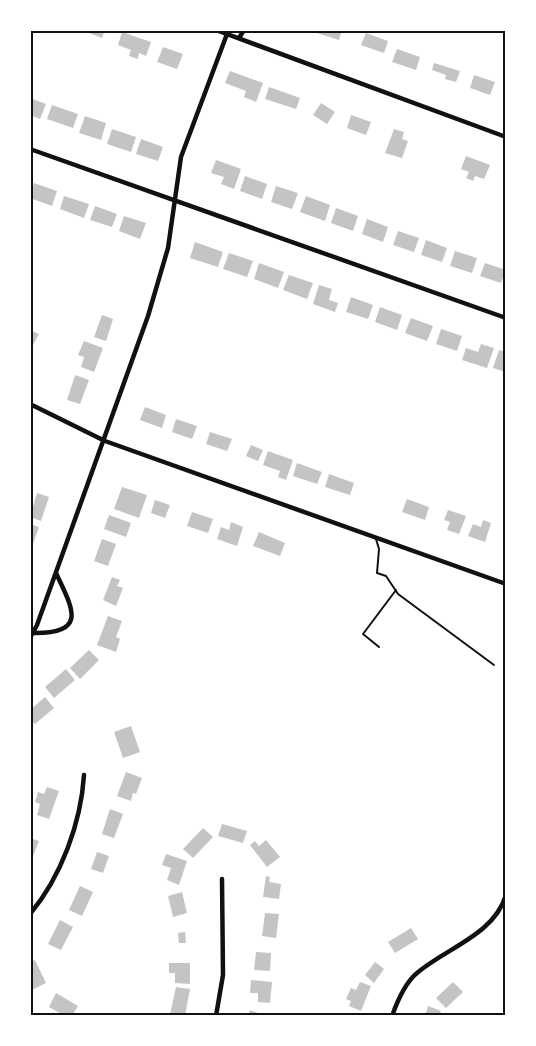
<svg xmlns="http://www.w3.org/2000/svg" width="536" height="1046" viewBox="0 0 536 1046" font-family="'PT Sans',sans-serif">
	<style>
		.building { fill: #c4c4c4 }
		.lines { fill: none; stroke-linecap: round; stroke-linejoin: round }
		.service { stroke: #111; stroke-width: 2 }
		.minor { stroke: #111; stroke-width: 4.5 }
		.neatline { fill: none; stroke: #111; stroke-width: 2 }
	</style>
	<rect width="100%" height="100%" fill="#fff"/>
	<path class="building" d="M 81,30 L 105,30 L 102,38 Z
		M 318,30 L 342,30 L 339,40 L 317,33 Z
		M 122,32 L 151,42 L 146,56 L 139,53 L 138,59 L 129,56 L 131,50 L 118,45 Z
		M 366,33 L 388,41 L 384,53 L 361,45 Z
		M 163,47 L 183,54 L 177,69 L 157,62 Z
		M 397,49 L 420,57 L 416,70 L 392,62 Z
		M 434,63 L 460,71 L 456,82 L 445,79 L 446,75 L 432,70 Z
		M 230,71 L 263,83 L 256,102 L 244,97 L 246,91 L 225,83 Z
		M 474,75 L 495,82 L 490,95 L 470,88 Z
		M 269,87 L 300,98 L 296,109 L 265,99 Z
		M 30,98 L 46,104 L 40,119 L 30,115 Z
		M 321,103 L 335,112 L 327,124 L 313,115 Z
		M 52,105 L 78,114 L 73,128 L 47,119 Z
		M 351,115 L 371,122 L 366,135 L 347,128 Z
		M 85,116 L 106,123 L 101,140 L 79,133 Z
		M 112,129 L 136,137 L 131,152 L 107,144 Z
		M 394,129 L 404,132 L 402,139 L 408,141 L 402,158 L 385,153 Z
		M 141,139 L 163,147 L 158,161 L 136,154 Z
		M 466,156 L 490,165 L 484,179 L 475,176 L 473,181 L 466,178 L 469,172 L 461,169 Z
		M 216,160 L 241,169 L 234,189 L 221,184 L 224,177 L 211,173 Z
		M 245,176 L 267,184 L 262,199 L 240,191 Z
		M 34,183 L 57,191 L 52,206 L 30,198 Z
		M 276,186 L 298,193 L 292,209 L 271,202 Z
		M 64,196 L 89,204 L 84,218 L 60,209 Z
		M 306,196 L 330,205 L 325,221 L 300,212 Z
		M 95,206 L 117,214 L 112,227 L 90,220 Z
		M 336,208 L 358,216 L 353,231 L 331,223 Z
		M 124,216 L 146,223 L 140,239 L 119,231 Z
		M 367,219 L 388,227 L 383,242 L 362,234 Z
		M 398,231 L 419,238 L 414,252 L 393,245 Z
		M 426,240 L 447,248 L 442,262 L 421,255 Z
		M 195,242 L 223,252 L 218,267 L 190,258 Z
		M 455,251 L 477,258 L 472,273 L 450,266 Z
		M 229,253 L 253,261 L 247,277 L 223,269 Z
		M 259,263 L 284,272 L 278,288 L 254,279 Z
		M 485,263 L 506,270 L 501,283 L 480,276 Z
		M 289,275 L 313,283 L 307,299 L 283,290 Z
		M 319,285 L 332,289 L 329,300 L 338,303 L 335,312 L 313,304 Z
		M 351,297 L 373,305 L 368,319 L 346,312 Z
		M 380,307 L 402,315 L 397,330 L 375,322 Z
		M 102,315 L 113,319 L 106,341 L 94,337 Z
		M 411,318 L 433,326 L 427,341 L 405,333 Z
		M 441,329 L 462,336 L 457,351 L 436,344 Z
		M 30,330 L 39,334 L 33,345 L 30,344 Z
		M 84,341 L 103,348 L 94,372 L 81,367 L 84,357 L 78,355 Z
		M 481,344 L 494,348 L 487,368 L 462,360 L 466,348 L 478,352 Z
		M 499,350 L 506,352 L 506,372 L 493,368 Z
		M 75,375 L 89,380 L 80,404 L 67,400 Z
		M 145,407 L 166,415 L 162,428 L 140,420 Z
		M 176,419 L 197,426 L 192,439 L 172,432 Z
		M 210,432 L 232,439 L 227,451 L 206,444 Z
		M 251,445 L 263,450 L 258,461 L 246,456 Z
		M 268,451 L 293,460 L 286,480 L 278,477 L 280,471 L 263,465 Z
		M 297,463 L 322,472 L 317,484 L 293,476 Z
		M 329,474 L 354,483 L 350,495 L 325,487 Z
		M 122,487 L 147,495 L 139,518 L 114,509 Z
		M 37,493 L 49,497 L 41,521 L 30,517 Z
		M 407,499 L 429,507 L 425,520 L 402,512 Z
		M 155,500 L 170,505 L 165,518 L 151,513 Z
		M 448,510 L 466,516 L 459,534 L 447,530 L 450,522 L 444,520 Z
		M 192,512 L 213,519 L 208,533 L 187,526 Z
		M 109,515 L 131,523 L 126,537 L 104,529 Z
		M 483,520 L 491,523 L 485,542 L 468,536 L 473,524 L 481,527 Z
		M 231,522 L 243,527 L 237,546 L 217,539 L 221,527 L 229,530 Z
		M 30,524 L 39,527 L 30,552 Z
		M 259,532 L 285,543 L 280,556 L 253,546 Z
		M 102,539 L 116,544 L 108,566 L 94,561 Z
		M 112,577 L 120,580 L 117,586 L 123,588 L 116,606 L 103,600 Z
		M 108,616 L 122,621 L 116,637 L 120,639 L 116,652 L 97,645 Z
		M 89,650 L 99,660 L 80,679 L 70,668 Z
		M 66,669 L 75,680 L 54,698 L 45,687 Z
		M 45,697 L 54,708 L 35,724 L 30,719 L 30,710 Z
		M 131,726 L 140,752 L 123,758 L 114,732 Z
		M 126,772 L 142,778 L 136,794 L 133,793 L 131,801 L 117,796 Z
		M 47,787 L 59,791 L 49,819 L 37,815 L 40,804 L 35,802 L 38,792 L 44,794 Z
		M 110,809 L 123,814 L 114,838 L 102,834 Z
		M 222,824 L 247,831 L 243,843 L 218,836 Z
		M 203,828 L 213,837 L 193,858 L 183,849 Z
		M 30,838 L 39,841 L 30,864 Z
		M 266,840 L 280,857 L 267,867 L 250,845 L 255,841 L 259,846 Z
		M 97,852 L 109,856 L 103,873 L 91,869 Z
		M 166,854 L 187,861 L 179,885 L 167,880 L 171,868 L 162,865 Z
		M 266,876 L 270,877 L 269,882 L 281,884 L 279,899 L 263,897 Z
		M 80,886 L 93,892 L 82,916 L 69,910 Z
		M 182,892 L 187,913 L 173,917 L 168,896 Z
		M 265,913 L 279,914 L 276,938 L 262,936 Z
		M 60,920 L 73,927 L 61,950 L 48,944 Z
		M 411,928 L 418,939 L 395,953 L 388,942 Z
		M 185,932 L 186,943 L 179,943 L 178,933 Z
		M 256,952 L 271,953 L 270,971 L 254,970 Z
		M 35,960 L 46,983 L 30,991 L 30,962 Z
		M 375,962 L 384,969 L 374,983 L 365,975 Z
		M 169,963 L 190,963 L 190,984 L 175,983 L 175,973 L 169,973 Z
		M 251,980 L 272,982 L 270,1003 L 258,1002 L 258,993 L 250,993 Z
		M 360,982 L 371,986 L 361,1011 L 349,1006 L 351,1001 L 346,999 L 351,988 L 356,990 Z
		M 453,982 L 463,992 L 446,1008 L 436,998 Z
		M 176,987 L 190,989 L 185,1016 L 170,1014 Z
		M 56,993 L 78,1006 L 72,1016 L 65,1016 L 49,1007 Z
		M 428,1006 L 441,1011 L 439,1016 L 425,1016 Z
		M 250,1010 L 266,1016 L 248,1016 Z"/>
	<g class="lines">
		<path class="service" d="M 376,539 L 379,549 L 377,573 L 386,576 L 398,594 L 494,665
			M 379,647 L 363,634 L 396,590"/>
		<path class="minor" d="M 216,30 L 506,137
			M 239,38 L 244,30
			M 30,149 L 506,318
			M 30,404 L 105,441 L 506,584
			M 33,633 C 88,634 73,609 56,573
			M 30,638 L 37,625 L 148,316 L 168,248 L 181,157 L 227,34
			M 30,914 C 61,877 81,823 84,775
			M 216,1016 L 223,975 L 222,879
			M 392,1016 C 397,1002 406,982 417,973 C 446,948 494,935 506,895"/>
	</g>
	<rect width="536" height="1046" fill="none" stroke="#ffffff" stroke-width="63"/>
	<rect x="32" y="32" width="472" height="982" class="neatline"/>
</svg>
